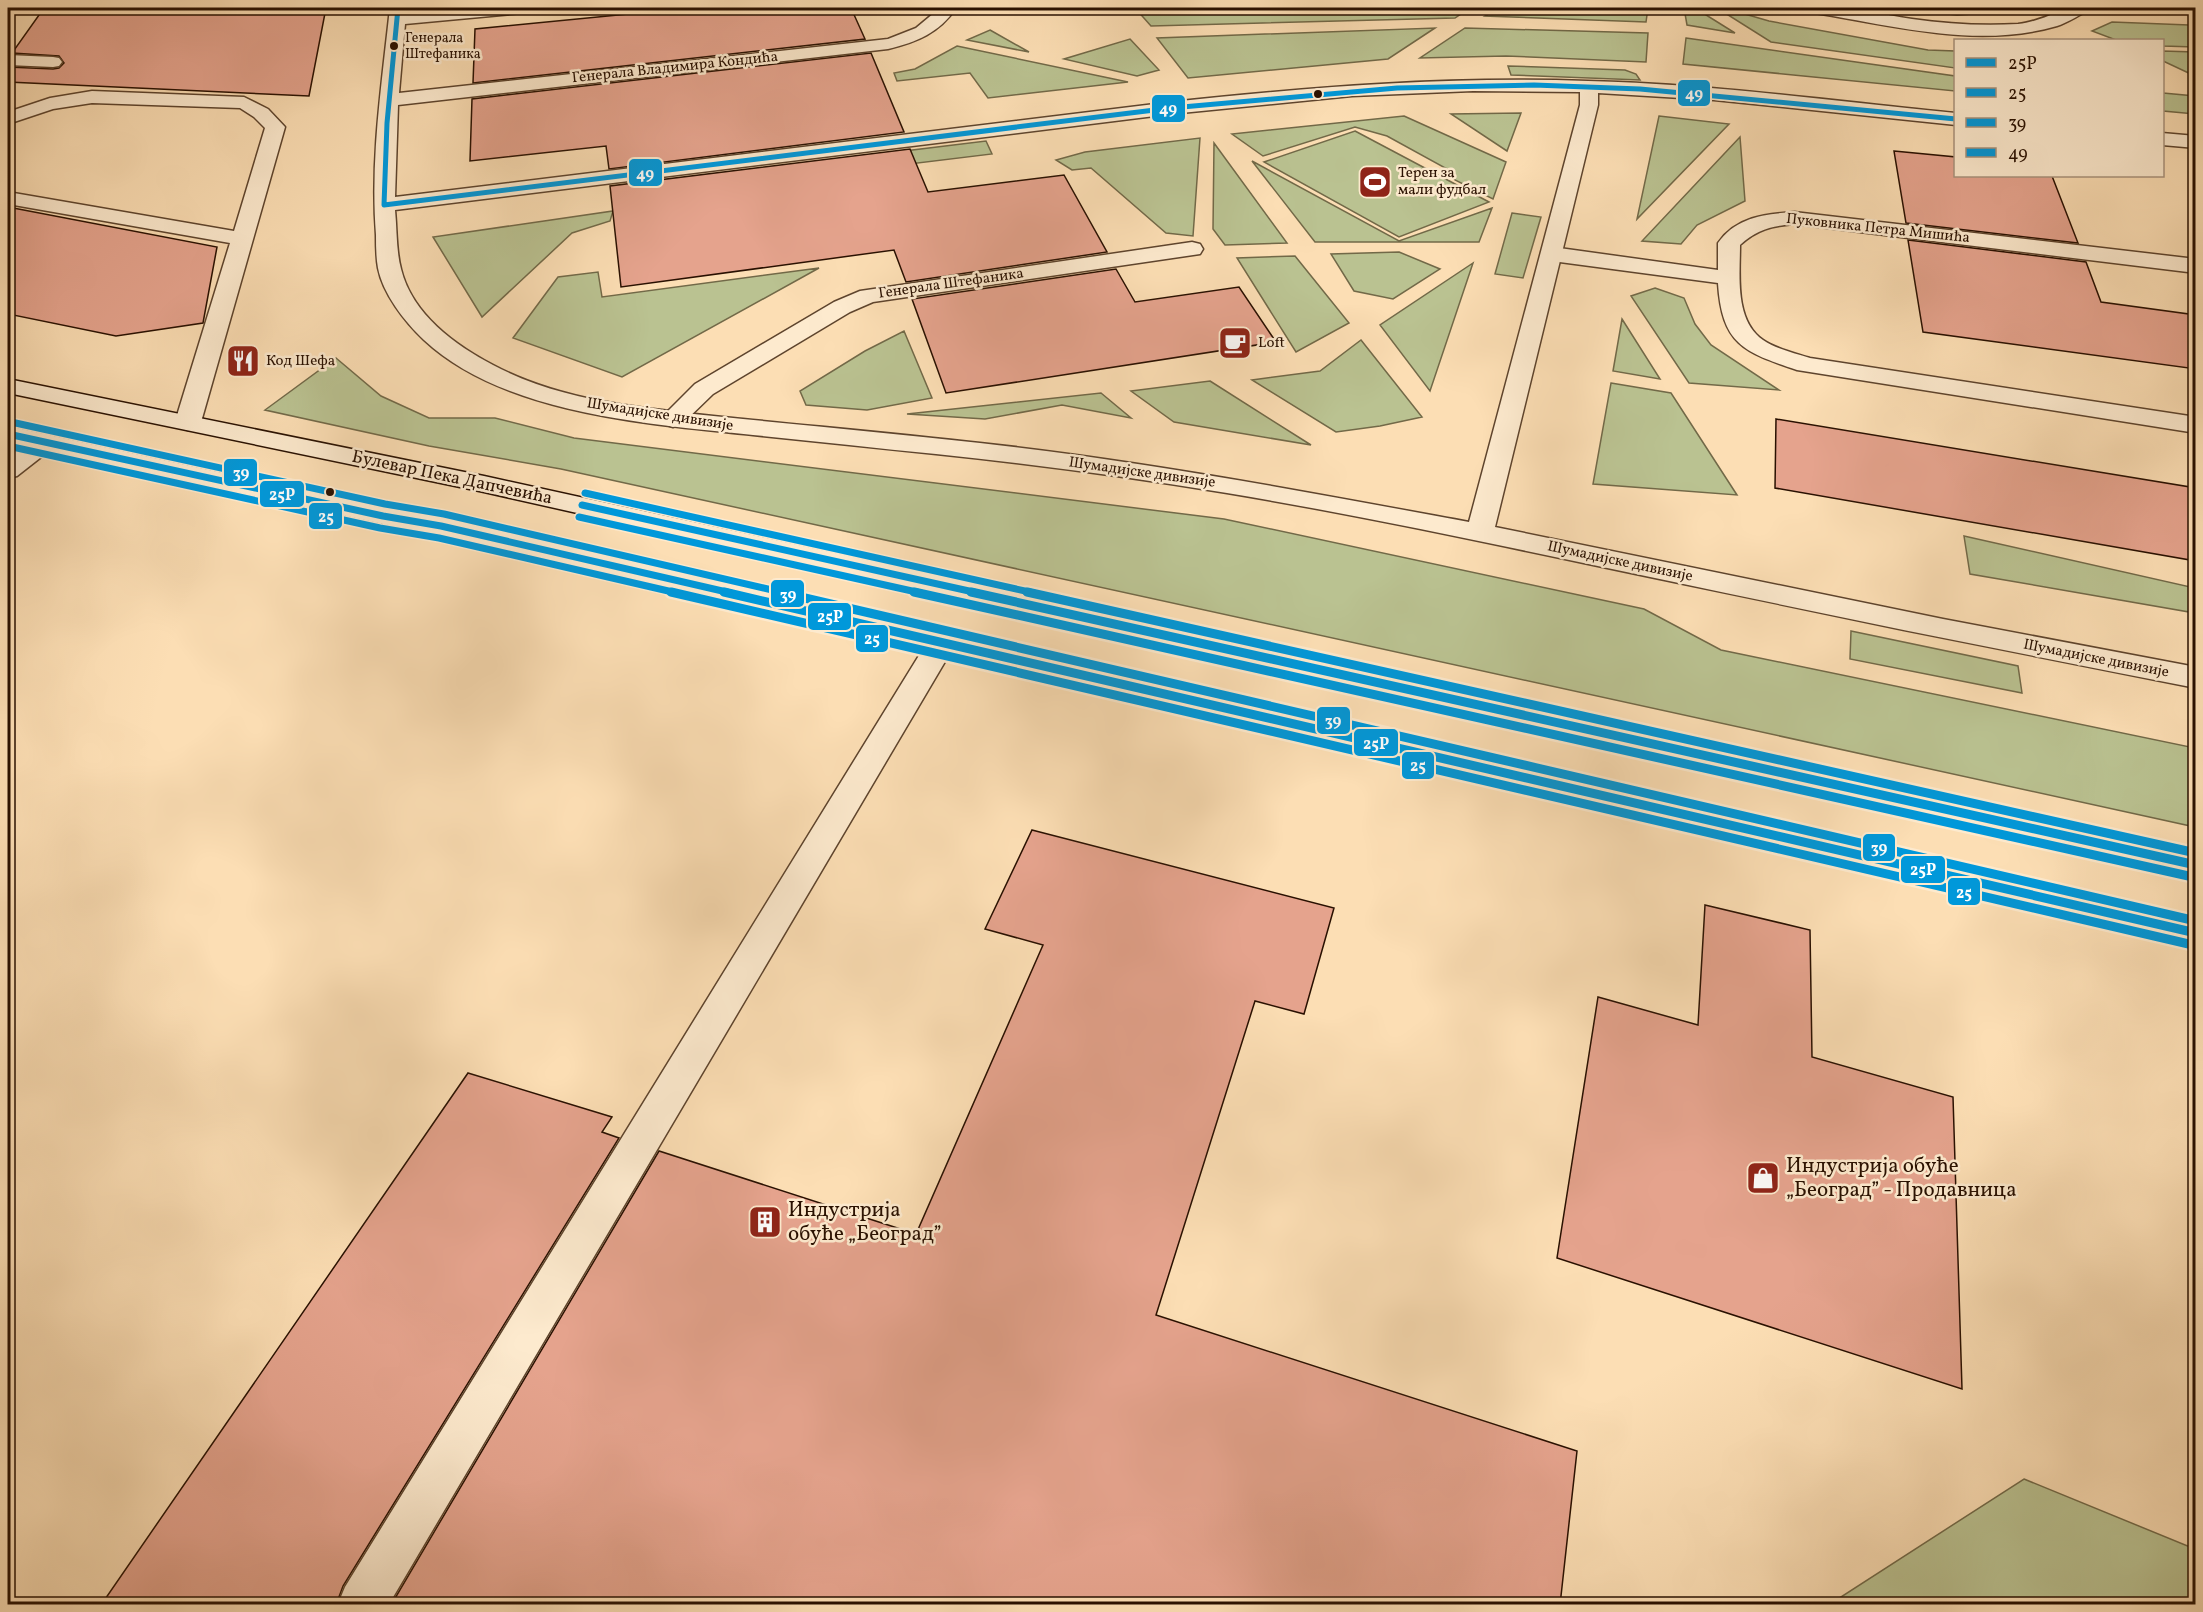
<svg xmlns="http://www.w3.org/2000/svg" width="2203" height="1612" viewBox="0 0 2203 1612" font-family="Vollkorn,serif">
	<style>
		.green { fill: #bac291; stroke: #726948; stroke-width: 1.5 }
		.building { fill: #e5a38d; stroke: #291000; stroke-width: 1.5 }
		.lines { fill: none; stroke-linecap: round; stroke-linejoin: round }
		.lane-casing { stroke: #5e442d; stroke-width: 3 }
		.street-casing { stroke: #5e442d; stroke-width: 3 }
		.secondary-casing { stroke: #291000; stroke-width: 3 }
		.lane { fill: #fdeace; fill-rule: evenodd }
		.street { fill: #fdeace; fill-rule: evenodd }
		.secondary { fill: #fdeace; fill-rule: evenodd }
		.bus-1-far1-casing { stroke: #fdeace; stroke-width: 10 }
		.bus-1-casing { stroke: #fdeace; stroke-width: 14 }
		.bus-2-far1-casing { stroke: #fdeace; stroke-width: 10 }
		.bus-2-casing { stroke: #fdeace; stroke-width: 14 }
		.bus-3-far1-casing { stroke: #fdeace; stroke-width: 10 }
		.bus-3-casing { stroke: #fdeace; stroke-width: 14 }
		.bus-4-casing { stroke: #fdeace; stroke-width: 8 }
		.bus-1-far1 { stroke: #0098da; stroke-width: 7 }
		.bus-1 { stroke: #0098da; stroke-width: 9 }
		.bus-2-far1 { stroke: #0098da; stroke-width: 7 }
		.bus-2 { stroke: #0098da; stroke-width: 9 }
		.bus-3-far1 { stroke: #0098da; stroke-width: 7 }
		.bus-3 { stroke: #0098da; stroke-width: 9 }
		.bus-4 { stroke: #0098da; stroke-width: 5 }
		.bus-dot { fill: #291000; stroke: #fdeace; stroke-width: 2 }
		.labels { text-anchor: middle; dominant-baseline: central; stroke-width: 5; stroke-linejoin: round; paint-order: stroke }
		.far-bus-label { font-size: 14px; fill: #291000; stroke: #fdeace; text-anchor: start }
		.far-street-label { font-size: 15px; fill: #291000; stroke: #fdeace }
		.far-poi-label { font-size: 15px; fill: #291000; stroke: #fdeace; text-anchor: start }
		.street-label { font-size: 18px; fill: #291000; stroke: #fdeace }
		.near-poi-label { font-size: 21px; fill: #291000; stroke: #fdeace; text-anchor: start }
		.line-badge { stroke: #fdeace; stroke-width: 2 }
		.badge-label { font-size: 16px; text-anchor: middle; font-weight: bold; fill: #fff }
	</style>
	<rect width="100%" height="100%" fill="#fcdeb4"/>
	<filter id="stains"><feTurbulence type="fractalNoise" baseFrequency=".00333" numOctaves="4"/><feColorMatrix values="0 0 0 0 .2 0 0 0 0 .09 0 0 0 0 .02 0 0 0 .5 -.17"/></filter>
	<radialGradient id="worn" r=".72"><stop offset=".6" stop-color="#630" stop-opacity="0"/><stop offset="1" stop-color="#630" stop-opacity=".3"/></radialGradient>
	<path class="green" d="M 1135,8 L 1470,8 L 1455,18 L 1151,26 Z
		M 1498,8 L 1648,8 L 1646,22 L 1485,16 Z
		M 1684,8 L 1695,8 L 1735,33 L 1687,25 Z
		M 1717,8 L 1724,8 L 1769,21 L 1928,50 L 1955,51 L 1955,68 L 1771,42 Z
		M 1890,8 L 2025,8 L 2020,11 L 1957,15 Z
		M 2112,22 L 2189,25 L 2195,31 L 2195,47 L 2163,46 L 2162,40 L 2116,40 L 2092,31 Z
		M 1435,28 L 1388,59 L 1188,78 L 1157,38 Z
		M 1465,28 L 1648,33 L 1646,62 L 1506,56 L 1420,58 Z
		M 990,30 L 1029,52 L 967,40 Z
		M 1686,38 L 1955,76 L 1955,91 L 1683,64 Z
		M 1130,39 L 1159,70 L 1137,76 L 1064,59 Z
		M 957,46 L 1128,82 L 988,98 L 970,73 L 897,81 L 894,73 L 915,69 Z
		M 2162,51 L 2195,52 L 2195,76 L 2163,61 Z
		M 1508,66 L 1625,70 L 1636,74 L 1640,80 L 1511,75 Z
		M 2163,93 L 2195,96 L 2195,114 L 2163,111 Z
		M 1521,113 L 1507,151 L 1451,114 Z
		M 1404,116 L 1506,162 L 1493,199 L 1455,180 L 1449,170 L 1387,136 L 1355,127 L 1263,156 L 1232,134 Z
		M 1659,116 L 1729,124 L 1637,219 Z
		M 1355,131 L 1489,202 L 1399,237 L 1264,162 Z
		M 1740,137 L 1745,201 L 1697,225 L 1681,244 L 1642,241 Z
		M 1200,138 L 1193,236 L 1166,233 L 1091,168 L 1072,170 L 1056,160 L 1085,152 Z
		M 986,141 L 992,154 L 885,167 L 880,154 Z
		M 1214,143 L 1287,243 L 1225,245 L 1213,229 Z
		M 1252,161 L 1399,241 L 1492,208 L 1479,242 L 1315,242 Z
		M 613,211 L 610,221 L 572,233 L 482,317 L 433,237 Z
		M 1512,213 L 1541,217 L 1523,278 L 1495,274 Z
		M 1399,252 L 1440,269 L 1393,299 L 1354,291 L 1331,254 Z
		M 1295,256 L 1349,323 L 1296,352 L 1237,258 Z
		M 1473,263 L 1430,391 L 1380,325 Z
		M 819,268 L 622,377 L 513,338 L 558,277 L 598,272 L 602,297 Z
		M 1655,288 L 1684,298 L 1695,324 L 1711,345 L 1779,390 L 1689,383 L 1631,296 Z
		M 1622,319 L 1660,379 L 1613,371 Z
		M 904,331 L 932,398 L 867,410 L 806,405 L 800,391 L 865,351 Z
		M 1361,340 L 1422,417 L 1380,426 L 1336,432 L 1252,380 L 1320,371 Z
		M 336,358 L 381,396 L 429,418 L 495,418 L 574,438 L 1224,519 L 1644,609 L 1721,650 L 2195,748 L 2195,827 L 561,469 L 429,446 L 265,410 Z
		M 1210,381 L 1311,445 L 1174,422 L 1131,391 Z
		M 1611,383 L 1671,393 L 1737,495 L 1593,484 Z
		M 1101,393 L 1131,418 L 1062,405 L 985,419 L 907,414 Z
		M 1964,536 L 2195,588 L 2195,613 L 1970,574 Z
		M 1851,631 L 2018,666 L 2022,693 L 1850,659 Z
		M 2024,1479 L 2195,1549 L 2195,1604 L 1830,1604 Z"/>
	<path class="building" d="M 44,8 L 326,8 L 309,96 L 8,82 L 8,67 L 53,69 L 59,68 L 64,63 L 59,56 L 12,53 Z
		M 690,8 L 851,8 L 865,39 L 473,83 L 475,29 Z
		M 871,53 L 904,132 L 609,169 L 606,146 L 470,161 L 472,99 Z
		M 910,149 L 928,192 L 1064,175 L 1107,252 L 906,282 L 894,250 L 621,287 L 610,186 Z
		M 1894,151 L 1956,157 L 1956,176 L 2052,176 L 2078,243 L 1906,223 Z
		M 8,207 L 217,247 L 203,323 L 116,336 L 8,314 Z
		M 1908,240 L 2086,262 L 2101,302 L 2196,315 L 2196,369 L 1923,332 Z
		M 1116,269 L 1135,302 L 1239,287 L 1276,342 L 946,393 L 912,299 Z
		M 1776,419 L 2196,488 L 2196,561 L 1775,488 Z
		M 1032,830 L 1334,908 L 1304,1014 L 1255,1001 L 1156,1315 L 1577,1451 L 1560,1605 L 391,1605 L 659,1151 L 916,1234 L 1043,945 L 985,929 Z
		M 1705,905 L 1810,930 L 1812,1057 L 1953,1097 L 1962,1389 L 1557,1258 L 1598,997 L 1698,1025 Z
		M 468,1073 L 612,1117 L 602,1132 L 619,1138 L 343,1586 L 336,1605 L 101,1605 Z"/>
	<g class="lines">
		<g class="lane-casing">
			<path id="lane" d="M 8,55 L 53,57 L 59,58 L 62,62 L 59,66 L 53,67 L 8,65 Z
				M 92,91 L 244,97 L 268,109 L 285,127 L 201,422 L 197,427 L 188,430 L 179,427 L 175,422 L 230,243 L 8,204 L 8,192 L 234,231 L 265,128 L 254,117 L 240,108 L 92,103 L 53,109 L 8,124 L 8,112 L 50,98 Z
				M 1794,212 L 2196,259 L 2196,273 L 1794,224 C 1772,226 1757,229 1740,245 C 1740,274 1734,320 1763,340 C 1776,349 1794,353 1810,358 L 2196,417 L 2196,433 L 1797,370 C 1744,352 1722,345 1718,283 L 1552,261 L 1544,259 L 1541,254 L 1544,249 L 1552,247 L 1718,270 L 1718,243 C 1736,217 1765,214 1794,212 Z
				M 1192,242 L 1200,244 L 1203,249 L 1200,254 L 873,302 L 850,312 L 713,394 L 682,424 L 673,427 L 664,424 L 660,419 L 695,384 L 834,302 L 860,291 Z
				M 45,434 L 54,437 L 58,442 L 54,447 L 17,476 L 8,478 L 8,458 L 36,437 Z
				M 941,633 L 951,636 L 956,643 L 389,1604 L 338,1604 L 345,1587 L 931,636 Z"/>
		</g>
		<g class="street-casing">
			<path id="street" d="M 390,8 L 406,8 L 406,14 L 475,8 L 530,8 L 522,13 L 405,24 L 399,93 L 888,39 L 916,28 L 940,8 L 956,8 C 939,33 917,42 888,49 L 398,105 L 395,197 L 1171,102 C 1310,87 1449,76 1588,81 C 1711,84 1834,101 1956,113 L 1956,125 L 1714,100 L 1598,93 L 1598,105 L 1495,527 L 1943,619 L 2196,667 L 2196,688 C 2021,654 1848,619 1674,582 C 1525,551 1377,518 1227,493 C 1131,477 1033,464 936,454 C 875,448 814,441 753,435 C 649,424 503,414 424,340 C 405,322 383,294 378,268 C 376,257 376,246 376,235 C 370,159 382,83 390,8 ZM 1473,91 L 1580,92 L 1580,105 L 1469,522 C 1307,492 1145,461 980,443 C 901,434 822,427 743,419 C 660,410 568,405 493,365 C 455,345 412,314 401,269 C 396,251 397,229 395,210 L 1171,114 L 1352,96 Z
				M 1807,8 C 1841,4 1877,14 1912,19 C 1947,24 1982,26 2018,24 C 2043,22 2063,5 2088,8 L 2086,12 C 2077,16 2067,23 2057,26 C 1978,49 1894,26 1815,13 Z
				M 2162,133 L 2196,136 L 2196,148 L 2162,145 Z"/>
		</g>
		<g class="secondary-casing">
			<path id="secondary" d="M 8,379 L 484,476 L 2196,852 L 2196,878 L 484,492 L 8,393 Z
				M 8,426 L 383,508 L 441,517 L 2196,918 L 2196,947 L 441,535 L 383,524 L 8,442 Z"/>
		</g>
		<use href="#lane" class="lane"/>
		<use href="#street" class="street"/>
		<use href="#secondary" class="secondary"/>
		<g class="bus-1-far1-casing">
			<path id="bus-1-far1" d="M 8,434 L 383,516 L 441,526 L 731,593
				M 582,505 L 978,593"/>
		</g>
		<g class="bus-1-casing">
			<path id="bus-1" d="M 724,592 L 2196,933
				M 971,592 L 2196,865"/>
		</g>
		<g class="bus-2-far1-casing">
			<path id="bus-2-far1" d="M 8,446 L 380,528 L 439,538 L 677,593
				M 579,517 L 921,593"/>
		</g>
		<g class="bus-2-casing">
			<path id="bus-2" d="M 671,592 L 2193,945
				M 914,592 L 2193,877"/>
		</g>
		<g class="bus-3-far1-casing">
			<path id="bus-3-far1" d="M 11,422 L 385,504 L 444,514 L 785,593
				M 585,493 L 1034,593"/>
		</g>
		<g class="bus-3-casing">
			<path id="bus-3" d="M 779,592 L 2196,921
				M 1027,592 L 2196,853"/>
		</g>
		<g class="bus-4-casing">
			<path id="bus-4" d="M 384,205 L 1171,108 L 1397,88 L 1534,85 L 1640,89 L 1956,119
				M 384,205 L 387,123 L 398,8"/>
		</g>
		<use href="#bus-1-far1" class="bus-1-far1"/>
		<use href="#bus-1" class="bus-1"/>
		<use href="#bus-2-far1" class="bus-2-far1"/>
		<use href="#bus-2" class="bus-2"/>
		<use href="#bus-3-far1" class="bus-3-far1"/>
		<use href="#bus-3" class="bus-3"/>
		<use href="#bus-4" class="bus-4"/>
	</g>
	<defs>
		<g id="stadium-square" transform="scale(1.725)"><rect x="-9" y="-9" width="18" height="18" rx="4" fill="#8f2418" stroke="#fdeace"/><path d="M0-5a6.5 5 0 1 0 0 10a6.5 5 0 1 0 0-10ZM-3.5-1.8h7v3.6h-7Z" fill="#fff"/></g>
		<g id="cafe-square" transform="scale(1.725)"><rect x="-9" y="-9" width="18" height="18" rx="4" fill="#8f2418" stroke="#fdeace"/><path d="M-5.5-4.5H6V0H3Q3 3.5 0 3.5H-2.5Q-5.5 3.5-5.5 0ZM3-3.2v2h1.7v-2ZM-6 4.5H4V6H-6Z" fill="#fff"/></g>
		<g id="restaurant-square" transform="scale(1.725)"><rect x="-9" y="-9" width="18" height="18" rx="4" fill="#8f2418" stroke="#fdeace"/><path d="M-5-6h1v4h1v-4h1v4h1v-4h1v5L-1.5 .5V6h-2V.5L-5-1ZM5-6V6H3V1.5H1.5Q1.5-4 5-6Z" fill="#fff"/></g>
		<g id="shop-square" transform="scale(1.725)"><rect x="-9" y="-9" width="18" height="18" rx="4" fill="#8f2418" stroke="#fdeace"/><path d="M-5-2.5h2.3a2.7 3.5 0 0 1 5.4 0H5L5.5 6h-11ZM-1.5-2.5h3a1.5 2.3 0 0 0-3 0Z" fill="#fff"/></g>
		<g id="building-square" transform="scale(1.725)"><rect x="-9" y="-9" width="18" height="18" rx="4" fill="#8f2418" stroke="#fdeace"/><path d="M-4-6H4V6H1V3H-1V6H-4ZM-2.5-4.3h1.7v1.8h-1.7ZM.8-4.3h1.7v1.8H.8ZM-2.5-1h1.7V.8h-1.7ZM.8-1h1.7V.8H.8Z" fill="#fff"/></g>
	</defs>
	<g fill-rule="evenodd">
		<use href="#stadium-square" x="1375" y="182"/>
		<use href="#cafe-square" x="1235" y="343"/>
		<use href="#restaurant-square" x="243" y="361"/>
		<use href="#shop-square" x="1763" y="1178"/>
		<use href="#building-square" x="765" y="1222"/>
	</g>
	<g class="bus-dot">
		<circle cx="394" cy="46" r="5"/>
		<circle cx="1318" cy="94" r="5"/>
		<circle cx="330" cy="492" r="5"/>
	</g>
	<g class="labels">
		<g class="far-bus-label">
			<text x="405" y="38">Генерала<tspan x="405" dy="16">Штефаника</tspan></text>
		</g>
		<g class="far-street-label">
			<text transform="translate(675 68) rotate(-6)">Генерала Владимира Кондића</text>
			<text transform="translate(1878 229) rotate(6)">Пуковника Петра Мишића</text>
			<text transform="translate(951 284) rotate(-8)">Генерала Штефаника</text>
			<text transform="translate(660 415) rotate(9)">Шумадијске дивизије</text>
			<text transform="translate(1142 473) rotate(8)">Шумадијске дивизије</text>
			<text transform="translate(1620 562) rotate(12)">Шумадијске дивизије</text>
			<text transform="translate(2096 659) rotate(11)">Шумадијске дивизије</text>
		</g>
		<g class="far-poi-label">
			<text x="1398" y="173">Терен за<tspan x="1398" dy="17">мали фудбал</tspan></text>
			<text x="1258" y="343">Loft</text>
			<text x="266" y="361">Код Шефа</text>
		</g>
		<g class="street-label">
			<text transform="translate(452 478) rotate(12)">Булевар Пека Дапчевића</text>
		</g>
		<g class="near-poi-label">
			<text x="1786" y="1166">Индустрија обуће<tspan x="1786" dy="24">„Београд” - Продавница</tspan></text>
			<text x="788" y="1210">Индустрија<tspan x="788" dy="24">обуће „Београд”</tspan></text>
		</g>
	</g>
	<g class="line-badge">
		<rect x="1677" y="79" width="34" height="28" rx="6" fill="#0098da"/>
		<rect x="1151" y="94" width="35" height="29" rx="6" fill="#0098da"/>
		<rect x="628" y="158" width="35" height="29" rx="6" fill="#0098da"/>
		<rect x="223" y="458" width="35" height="29" rx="6" fill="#0098da"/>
		<rect x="259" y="480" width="46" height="28" rx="6" fill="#0098da"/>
		<rect x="308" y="502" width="35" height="28" rx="6" fill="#0098da"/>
		<rect x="770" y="579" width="35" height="29" rx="6" fill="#0098da"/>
		<rect x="807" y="602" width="45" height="29" rx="6" fill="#0098da"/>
		<rect x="855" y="624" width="34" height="29" rx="6" fill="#0098da"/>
		<rect x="1316" y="706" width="35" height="29" rx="6" fill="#0098da"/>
		<rect x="1353" y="728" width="46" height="29" rx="6" fill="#0098da"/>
		<rect x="1401" y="751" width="34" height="29" rx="6" fill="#0098da"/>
		<rect x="1862" y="833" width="34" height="29" rx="6" fill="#0098da"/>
		<rect x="1900" y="855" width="46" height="29" rx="6" fill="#0098da"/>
		<rect x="1947" y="877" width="34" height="29" rx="6" fill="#0098da"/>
	</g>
	<g class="badge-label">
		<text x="1694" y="99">49</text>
		<text x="1168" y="114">49</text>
		<text x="645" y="179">49</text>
		<text x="241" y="478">39</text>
		<text x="282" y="500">25P</text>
		<text x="326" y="522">25</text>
		<text x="788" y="600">39</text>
		<text x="830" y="622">25P</text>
		<text x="872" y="644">25</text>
		<text x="1333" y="726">39</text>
		<text x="1376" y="749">25P</text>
		<text x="1418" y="771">25</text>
		<text x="1879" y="853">39</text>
		<text x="1923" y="875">25P</text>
		<text x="1964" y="898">25</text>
	</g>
	<rect width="2203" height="1612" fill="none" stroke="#fcdeb4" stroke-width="30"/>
	<rect x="9" y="9" width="2185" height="1594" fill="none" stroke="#291000" stroke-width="3"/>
	<rect x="15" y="15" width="2173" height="1582" fill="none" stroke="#291000" stroke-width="1.5"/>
	<rect x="1954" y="39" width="210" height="138" fill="#fdeace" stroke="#a8937c" stroke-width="1.5"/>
	<rect x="1966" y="58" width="30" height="9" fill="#0098da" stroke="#a8937c" stroke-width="1.5"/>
	<text x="2008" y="69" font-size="18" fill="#291000">25P</text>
	<rect x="1966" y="88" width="30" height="9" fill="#0098da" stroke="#a8937c" stroke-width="1.5"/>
	<text x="2008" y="99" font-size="18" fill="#291000">25</text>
	<rect x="1966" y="118" width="30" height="9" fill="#0098da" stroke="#a8937c" stroke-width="1.5"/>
	<text x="2008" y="129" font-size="18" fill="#291000">39</text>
	<rect x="1966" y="148" width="30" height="9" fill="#0098da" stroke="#a8937c" stroke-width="1.5"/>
	<text x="2008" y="159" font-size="18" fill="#291000">49</text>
	<rect width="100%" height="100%" filter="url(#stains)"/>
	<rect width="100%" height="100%" fill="url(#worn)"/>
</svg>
